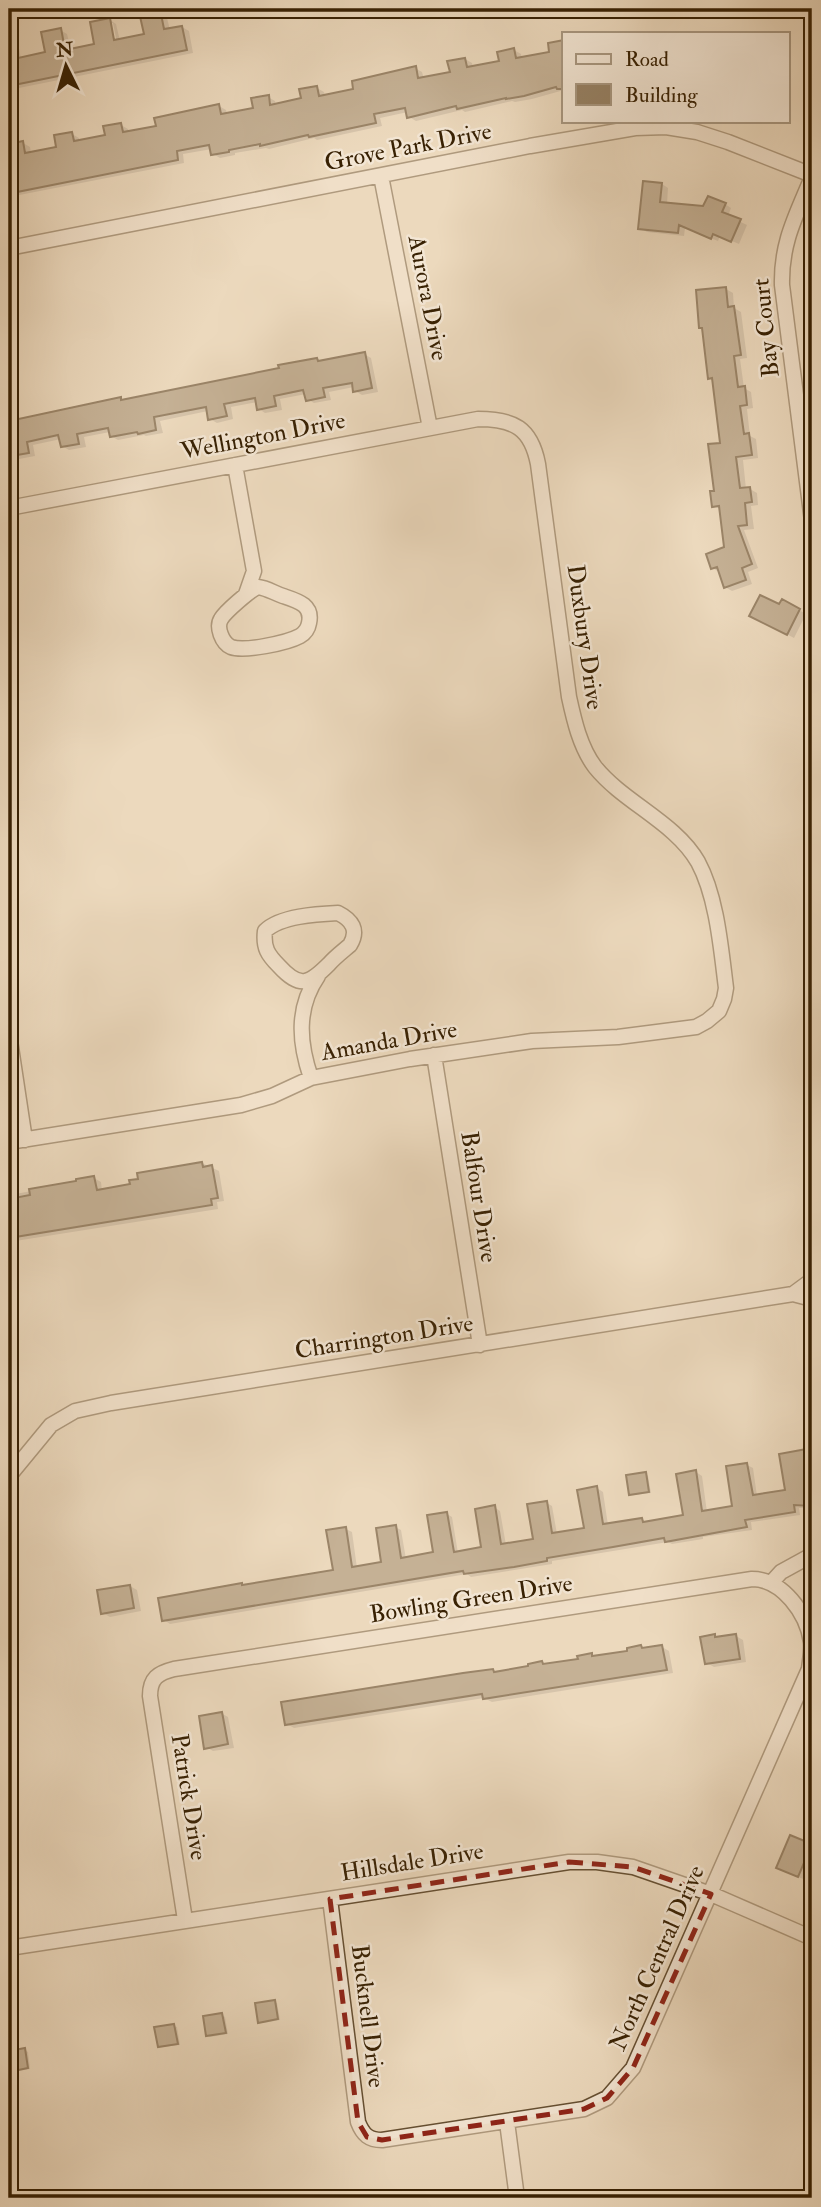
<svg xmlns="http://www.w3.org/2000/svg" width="821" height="2207" viewBox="0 0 821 2207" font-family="'IM FELL Double Pica',serif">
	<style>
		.shadow { fill: #0003; fill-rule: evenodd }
		.building { fill: #968164; stroke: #382103; stroke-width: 2 }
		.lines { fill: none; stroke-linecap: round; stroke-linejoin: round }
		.street-casing { stroke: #654f32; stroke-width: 17 }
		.street { stroke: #f3e6d4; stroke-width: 14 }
		.marked { fill: none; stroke: #8f2418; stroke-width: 5; stroke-dasharray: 14 9; stroke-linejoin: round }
		.labels { text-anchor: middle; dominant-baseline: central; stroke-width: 5; stroke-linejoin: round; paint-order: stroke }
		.street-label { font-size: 24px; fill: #382103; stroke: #f3e6d4 }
	</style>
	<rect width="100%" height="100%" fill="#ecd9bd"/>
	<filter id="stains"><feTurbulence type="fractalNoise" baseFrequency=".00286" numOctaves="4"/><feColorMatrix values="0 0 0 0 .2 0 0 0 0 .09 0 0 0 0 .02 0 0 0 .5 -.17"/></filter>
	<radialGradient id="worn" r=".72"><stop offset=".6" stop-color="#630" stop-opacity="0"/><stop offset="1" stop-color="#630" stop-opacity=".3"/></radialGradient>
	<path class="shadow" d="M 159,10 L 166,14 L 170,30 L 182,27 L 189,31 L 193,53 L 9,90 L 9,39 L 18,43 L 21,59 L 47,54 L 60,30 L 67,34 L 71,50 L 96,45 L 110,20 L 116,24 L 120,41 L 146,35 ZM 109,23 L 113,23 L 118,48 L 115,49 Z
		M 564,41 L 564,90 L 532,99 L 515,102 L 512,101 L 465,112 L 462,110 L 416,121 L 409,117 L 408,112 L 380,118 L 382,126 L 317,140 L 314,138 L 269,149 L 266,148 L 235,153 L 235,155 L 220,158 L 213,154 L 212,149 L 183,154 L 184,163 L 9,197 L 9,146 L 23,143 L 30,147 L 31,153 L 58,148 L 72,134 L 79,138 L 79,142 L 107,136 L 121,125 L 128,129 L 129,133 L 158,127 L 219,106 L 226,110 L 227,114 L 255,109 L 268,97 L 275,101 L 276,105 L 303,100 L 317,88 L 324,92 L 325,96 L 355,90 L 415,68 L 422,72 L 424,79 L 452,73 L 465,59 L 472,63 L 473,68 L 501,62 L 514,50 L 521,54 L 522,59 L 551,53 Z
		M 662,184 L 668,188 L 667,205 L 704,208 L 725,204 L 731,208 L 728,216 L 747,225 L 739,244 L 720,236 L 718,241 L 685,228 L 684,236 L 647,232 L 640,228 Z
		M 726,289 L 733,293 L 734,308 L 741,312 L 747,358 L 740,359 L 744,388 L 751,392 L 753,408 L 747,409 L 750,436 L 756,439 L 758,458 L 743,460 L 746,489 L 750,489 L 757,493 L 758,505 L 751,506 L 754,529 L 744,530 L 758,568 L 748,572 L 752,584 L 732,591 L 725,587 L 721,573 L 712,568 L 725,549 L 721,510 L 714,505 L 722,444 L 714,380 L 709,377 Z
		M 364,354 L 371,358 L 378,392 L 362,395 L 355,391 L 354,387 L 329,392 L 331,400 L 314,403 L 307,399 L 306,394 L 280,399 L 282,410 L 265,413 L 259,409 L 257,402 L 231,407 L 233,419 L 217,423 L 210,419 L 208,411 L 160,421 L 163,433 L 146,436 L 144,435 L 118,440 L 111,436 L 110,432 L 84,437 L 86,447 L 69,450 L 62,446 L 61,439 L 33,445 L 35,456 L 19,459 L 12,455 L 11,448 L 9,449 L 9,422 L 227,381 L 317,359 L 322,362 Z
		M 783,601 L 806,614 L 794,638 L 751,615 L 780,607 Z
		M 202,1163 L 219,1171 L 224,1201 L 217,1202 L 218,1209 L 9,1242 L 9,1195 L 78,1183 L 94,1178 L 101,1182 L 102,1191 L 132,1186 Z
		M 747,1465 L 753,1468 L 757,1496 L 812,1485 L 812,1508 L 799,1508 L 800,1515 L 751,1522 L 752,1530 L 703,1537 L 703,1539 L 672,1544 L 668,1542 L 552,1561 L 552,1564 L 471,1577 L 467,1574 L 170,1624 L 164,1620 L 242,1585 L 244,1586 L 335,1571 L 346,1529 L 352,1532 L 357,1568 L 383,1563 L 395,1527 L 401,1530 L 406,1559 L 435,1554 L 447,1514 L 452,1517 L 458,1553 L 483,1548 L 494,1507 L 500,1511 L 506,1545 L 535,1540 L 547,1503 L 552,1506 L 557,1534 L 586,1529 L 597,1488 L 603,1492 L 608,1525 L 642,1520 L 647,1523 L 685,1516 L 696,1472 L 702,1476 L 707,1512 L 734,1508 Z
		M 646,1474 L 648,1476 L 651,1493 L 634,1495 L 631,1494 Z
		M 130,1586 L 137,1590 L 141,1611 L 110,1617 L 103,1613 Z
		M 715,1636 L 719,1638 L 736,1636 L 743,1640 L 746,1662 L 714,1667 L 707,1663 Z
		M 641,1647 L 646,1649 L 662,1647 L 669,1651 L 673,1673 L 492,1702 L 484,1698 L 294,1728 L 287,1724 L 493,1671 L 497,1673 L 542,1663 L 546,1666 L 580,1660 L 591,1655 L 596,1658 L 629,1652 Z
		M 221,1713 L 228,1717 L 234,1748 L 213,1751 L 206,1747 Z
		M 791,1837 L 812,1846 L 812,1864 L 806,1880 L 785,1872 Z
		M 275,2002 L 277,2003 L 280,2020 L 263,2023 L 260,2021 Z
		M 222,2015 L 225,2017 L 228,2034 L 210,2037 L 207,2035 Z
		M 174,2026 L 177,2027 L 180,2045 L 162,2047 L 159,2046 Z
		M 25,2050 L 28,2052 L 30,2069 L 13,2072 L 10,2070 L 9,2053 Z"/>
	<path class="building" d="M 160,9 L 164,29 L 182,26 L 187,50 L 9,86 L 9,60 L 45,52 L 41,32 L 61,28 L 65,50 L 94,44 L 90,22 L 110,18 L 114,40 L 144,34 L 139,12 Z
		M 564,40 L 564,89 L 557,89 L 556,87 L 524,96 L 506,99 L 506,98 L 457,109 L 456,106 L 407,118 L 405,108 L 374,114 L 376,123 L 309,137 L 308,135 L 260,146 L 260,144 L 229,150 L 229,152 L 211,155 L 209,145 L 177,151 L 178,160 L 12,193 L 9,173 L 9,144 L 23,141 L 25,153 L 56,147 L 54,135 L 72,132 L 74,141 L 105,135 L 103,126 L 121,123 L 123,132 L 156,126 L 154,118 L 219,104 L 221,114 L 253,108 L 251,98 L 269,95 L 270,105 L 301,98 L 299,89 L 317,86 L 319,96 L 353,89 L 352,81 L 416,66 L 418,78 L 450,72 L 447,61 L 465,58 L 467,67 L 499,61 L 497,52 L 514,48 L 516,58 L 549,52 L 548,43 Z
		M 643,181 L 662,183 L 660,202 L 703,206 L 708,196 L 726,203 L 722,212 L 741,219 L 731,242 L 713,234 L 711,239 L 679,225 L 678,233 L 638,229 Z
		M 726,287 L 728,307 L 734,306 L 741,355 L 734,356 L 738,387 L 745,386 L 747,405 L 740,406 L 744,434 L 749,433 L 752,455 L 736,457 L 740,488 L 750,487 L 752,502 L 745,503 L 747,525 L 738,526 L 752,564 L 742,568 L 746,580 L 724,588 L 717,567 L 711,569 L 706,554 L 724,547 L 719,506 L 712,507 L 710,491 L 714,491 L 708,444 L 720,443 L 712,378 L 708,379 L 702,328 L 699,328 L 696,290 Z
		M 365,352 L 372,388 L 353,392 L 352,383 L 323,388 L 325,397 L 306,401 L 303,390 L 274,396 L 276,406 L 257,410 L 255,398 L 224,404 L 227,416 L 208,420 L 206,407 L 154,417 L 156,430 L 138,434 L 137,432 L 110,437 L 108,428 L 77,434 L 79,444 L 61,447 L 58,435 L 27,442 L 29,453 L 11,456 L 9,421 L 121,397 L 121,400 L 279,368 L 278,365 L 317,358 L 318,361 Z
		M 760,595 L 779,604 L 782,599 L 800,609 L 787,635 L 749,616 Z
		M 202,1162 L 203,1167 L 212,1165 L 218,1198 L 211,1199 L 212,1205 L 9,1238 L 9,1199 L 30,1195 L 29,1189 L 76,1181 L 76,1179 L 94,1176 L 97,1190 L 130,1184 L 129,1180 L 138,1179 L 137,1173 Z
		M 812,1448 L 812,1506 L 794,1505 L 795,1512 L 745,1520 L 747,1527 L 665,1542 L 664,1538 L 613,1547 L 547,1558 L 547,1561 L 514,1567 L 464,1574 L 463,1571 L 162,1621 L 158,1598 L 242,1583 L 242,1585 L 333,1570 L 326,1530 L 346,1527 L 352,1567 L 381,1562 L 376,1528 L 396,1525 L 401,1558 L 433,1552 L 427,1515 L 447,1512 L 454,1552 L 481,1547 L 475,1509 L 495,1505 L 501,1544 L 533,1539 L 527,1504 L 547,1501 L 552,1533 L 584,1528 L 577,1490 L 597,1486 L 603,1524 L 642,1518 L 643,1522 L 683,1515 L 676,1474 L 696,1470 L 702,1511 L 732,1506 L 726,1466 L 747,1463 L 753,1495 L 785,1490 L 779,1454 Z
		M 646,1472 L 649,1492 L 629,1495 L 626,1475 Z
		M 130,1585 L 134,1608 L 101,1614 L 97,1590 Z
		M 715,1634 L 715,1637 L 736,1634 L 740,1659 L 705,1664 L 700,1637 Z
		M 641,1645 L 642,1648 L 662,1645 L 667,1670 L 483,1699 L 482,1694 L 285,1725 L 281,1702 L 463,1673 L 493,1669 L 494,1672 L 528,1666 L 528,1664 L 542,1661 L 543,1664 L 578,1659 L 577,1656 L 592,1653 L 592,1656 L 627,1651 L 627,1648 Z
		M 222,1712 L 228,1744 L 204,1749 L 199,1716 Z
		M 790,1835 L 812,1844 L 798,1877 L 776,1868 Z
		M 275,2000 L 278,2019 L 258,2023 L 255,2003 Z
		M 222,2013 L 226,2033 L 206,2036 L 203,2016 Z
		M 174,2024 L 178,2044 L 158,2047 L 154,2027 Z
		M 25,2048 L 28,2068 L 9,2072 L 9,2051 Z"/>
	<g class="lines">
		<g class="street-casing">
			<path id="street" d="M 381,176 L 430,428
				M 812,177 C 796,216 781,242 782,285 L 812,521
				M 9,248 L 530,146 L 635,128 L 666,127 L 697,132 L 728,142 L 812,175
				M 235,465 L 254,571 L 246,594
				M 9,508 L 478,419 C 514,419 531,428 538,464 L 569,697 C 574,720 580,747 595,767 C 624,803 675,822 698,862 C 717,897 721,949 726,988 L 724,999 L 719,1011 L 707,1021 L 696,1027 L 618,1037 L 532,1041 L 410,1059 L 311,1078 L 272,1096 L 241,1105 L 9,1142
				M 258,587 C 267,588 274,593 283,596 C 298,601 313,605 309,623 C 308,629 305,633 300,636 C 287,643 244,652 231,647 C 222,643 216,627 221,619 C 225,612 250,590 258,587 Z
				M 338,913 C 352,920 359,930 350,945 C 343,951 335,957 329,964 C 309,984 300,989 279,966 C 268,955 263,948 265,931 C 280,916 317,914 338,913 Z
				M 9,1034 L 25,1140
				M 434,1055 L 480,1345
				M 311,1078 C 299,1043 296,1008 318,976
				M 793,1294 L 812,1280
				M 9,1476 L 51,1425 L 75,1411 L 111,1403 L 793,1294 L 812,1299
				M 771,1583 L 781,1572 L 812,1555
				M 185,1920 L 150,1696 C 150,1678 158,1673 174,1669 L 752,1579 C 782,1579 807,1613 811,1642 C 812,1651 810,1660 809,1669 L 633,2068 L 607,2098 L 584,2109 L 382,2140 C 369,2140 363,2135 358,2122 L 330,1899
				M 9,1948 L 569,1862 L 597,1862 L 633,1867 L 711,1894 L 812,1938
				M 507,2122 L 517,2198"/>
		</g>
		<use href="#street" class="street"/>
	</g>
	<path d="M0 0H821V2207H0ZM 569,1862 L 633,1867 L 711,1894 L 633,2068 L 607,2098 L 584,2109 L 382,2140 L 367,2137 L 358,2122 L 330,1899 Z" fill="#ecd9bd" fill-opacity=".55" fill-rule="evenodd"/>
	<path class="marked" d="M 569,1862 L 633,1867 L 711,1894 L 633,2068 L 607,2098 L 584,2109 L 382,2140 L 367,2137 L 358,2122 L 330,1899 Z"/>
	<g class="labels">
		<g class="street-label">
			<text transform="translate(408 147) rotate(-11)">Grove Park Drive</text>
			<text transform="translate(428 298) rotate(79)">Aurora Drive</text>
			<text transform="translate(766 328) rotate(-96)">Bay Court</text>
			<text transform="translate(263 436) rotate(-11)">Wellington Drive</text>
			<text transform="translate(585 637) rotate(82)">Duxbury Drive</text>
			<text transform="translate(389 1041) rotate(-10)">Amanda Drive</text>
			<text transform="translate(479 1197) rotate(81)">Balfour Drive</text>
			<text transform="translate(384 1337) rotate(-9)">Charrington Drive</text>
			<text transform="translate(471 1599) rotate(-9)">Bowling Green Drive</text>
			<text transform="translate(189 1797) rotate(81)">Patrick Drive</text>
			<text transform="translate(412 1862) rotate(-9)">Hillsdale Drive</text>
			<text transform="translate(657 1958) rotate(-66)">North Central Drive</text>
			<text transform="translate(368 2016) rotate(83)">Bucknell Drive</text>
		</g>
	</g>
	<rect width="821" height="2207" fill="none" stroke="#ecd9bd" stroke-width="35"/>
	<rect x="10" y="10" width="800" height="2186" fill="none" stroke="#382103" stroke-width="3.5"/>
	<rect x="18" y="18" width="786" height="2172" fill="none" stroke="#382103" stroke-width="2"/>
	<rect x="562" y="32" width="228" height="91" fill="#f3e6d4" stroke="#a89780" stroke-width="2"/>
	<rect x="576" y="54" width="35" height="10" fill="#f3e6d4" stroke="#a89780" stroke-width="2"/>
	<text x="625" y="66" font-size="21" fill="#382103">Road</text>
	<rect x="576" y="84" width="35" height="21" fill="#968164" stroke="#a89780" stroke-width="2"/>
	<text x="625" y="102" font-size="21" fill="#382103">Building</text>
	<g transform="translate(66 66) rotate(355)" stroke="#f3e6d4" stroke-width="5" paint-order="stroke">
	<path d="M0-5L12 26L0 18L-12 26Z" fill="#382103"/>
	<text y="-10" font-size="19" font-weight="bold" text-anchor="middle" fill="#382103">N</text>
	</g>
	<rect width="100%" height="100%" filter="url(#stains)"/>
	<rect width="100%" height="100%" fill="url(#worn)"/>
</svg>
